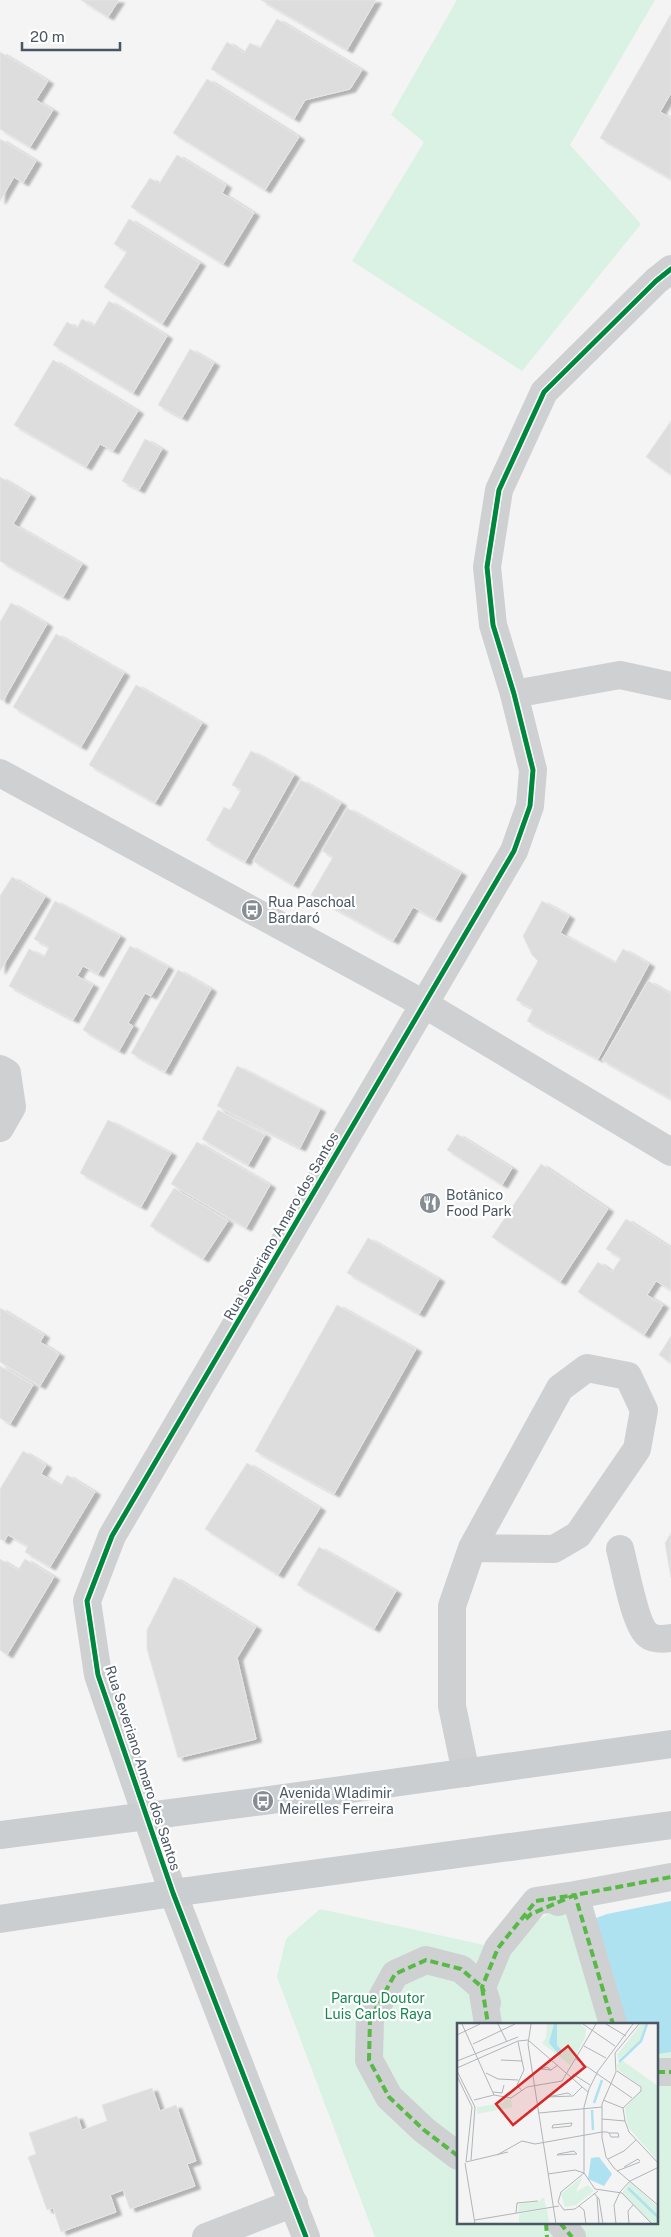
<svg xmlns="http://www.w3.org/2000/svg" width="671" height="2237" viewBox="0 0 671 2237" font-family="'Public Sans',sans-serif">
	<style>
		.green { fill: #d9f2e3; fill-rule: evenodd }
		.water { fill: #aee2f0 }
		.building { fill: #ddddde; stroke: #e5e6e7; filter: url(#shadow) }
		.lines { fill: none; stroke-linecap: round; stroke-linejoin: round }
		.minor { stroke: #ced0d2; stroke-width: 28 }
		.major { stroke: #caced1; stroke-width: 28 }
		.quiet { stroke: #58b947; stroke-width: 4; stroke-dasharray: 8 4; stroke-linecap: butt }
		.cycleway-casing { stroke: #fff; stroke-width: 8 }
		.cycleway { stroke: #00873e; stroke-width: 5 }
		.labels { text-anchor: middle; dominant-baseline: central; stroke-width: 4.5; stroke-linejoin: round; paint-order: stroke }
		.poi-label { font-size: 14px; fill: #4a5661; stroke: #fff; text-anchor: start }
		.street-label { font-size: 14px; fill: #4a5661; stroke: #fff }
		.park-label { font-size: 14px; fill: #17864f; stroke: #fff }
		.inset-river { fill: none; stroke: #aee2f0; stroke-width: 2.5 }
		.inset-road { fill: none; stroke: #b0b5b9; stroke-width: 1 }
		.view { fill: #d62828; fill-opacity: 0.15; stroke: #d62828; stroke-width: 2.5 }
		.inset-edge { fill: none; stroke: #4a5661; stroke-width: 2.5 }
	</style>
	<defs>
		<filter id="shadow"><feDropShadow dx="5.5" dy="3" stdDeviation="1" flood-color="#0004"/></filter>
	</defs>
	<rect width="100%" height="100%" fill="#f4f4f4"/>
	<path class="green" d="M 457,0 L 655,0 L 570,145 L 641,224 L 522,371 L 352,261 L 424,142 L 391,115 Z
		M 575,1895 L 586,1927 L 671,1907 L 671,2237 L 375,2237 L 277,1977 L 286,1939 L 320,1909 L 498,1948 ZM 458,2024 L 657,2024 L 657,2223 L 458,2223 Z"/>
	<path class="water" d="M 671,1901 L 671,2052 L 657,2054 L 657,2024 L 622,2024 L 588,1921 L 607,1914 Z"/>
	<path class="building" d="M 81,0 L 119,0 L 108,17 Z
		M 261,0 L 376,0 L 347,50 Z
		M 671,14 L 671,93 L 660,112 L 671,118 L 671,179 L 600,138 Z
		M 277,19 L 362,70 L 350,89 L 305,100 L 294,119 L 211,69 L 227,42 L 244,53 L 250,43 L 260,48 Z
		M 0,52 L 48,81 L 36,100 L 53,110 L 30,147 L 0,129 Z
		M 207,79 L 299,137 L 265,190 L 173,133 Z
		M 0,139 L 36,161 L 23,183 L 14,177 L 0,201 Z
		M 177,155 L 226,185 L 222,193 L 254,213 L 223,264 L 131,207 L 150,178 L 159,184 Z
		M 129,219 L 200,263 L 162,324 L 104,287 L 127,252 L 114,244 Z
		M 109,301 L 167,336 L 133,393 L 53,345 L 67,322 L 77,328 L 82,319 L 94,326 Z
		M 190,349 L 214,363 L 182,418 L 158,405 Z
		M 53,360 L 138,411 L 113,451 L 100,444 L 86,467 L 14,425 Z
		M 671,421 L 671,475 L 646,457 Z
		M 145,439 L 162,449 L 139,490 L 122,481 Z
		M 0,477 L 30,495 L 13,524 L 82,564 L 63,597 L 0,561 Z
		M 11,603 L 47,624 L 3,701 L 0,699 L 0,622 Z
		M 56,634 L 124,673 L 81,747 L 13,707 Z
		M 136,685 L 202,723 L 155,803 L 89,765 Z
		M 251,751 L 294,775 L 245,862 L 206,840 L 224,807 L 230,810 L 241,790 L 232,785 Z
		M 301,780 L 341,803 L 293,885 L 253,861 Z
		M 347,808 L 461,873 L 435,919 L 413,907 L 393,941 L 311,895 L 333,857 L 322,851 Z
		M 12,877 L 45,897 L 0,971 L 0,896 Z
		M 55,901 L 120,936 L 98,974 L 83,966 L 77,976 L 93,985 L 73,1020 L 9,986 L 29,949 L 44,957 L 49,947 L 34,939 Z
		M 542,901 L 569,916 L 560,933 L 615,963 L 623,949 L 649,964 L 598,1059 L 527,1021 L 533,1009 L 516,1000 L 538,961 L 532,955 L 523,936 Z
		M 130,946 L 168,967 L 151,996 L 145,993 L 128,1023 L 133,1026 L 119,1051 L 83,1030 Z
		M 178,970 L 211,989 L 165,1072 L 131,1053 Z
		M 648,981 L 671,994 L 671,1099 L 602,1060 Z
		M 237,1066 L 320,1109 L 300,1148 L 217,1106 Z
		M 218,1110 L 265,1135 L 248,1165 L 202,1139 Z
		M 108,1120 L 171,1153 L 141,1207 L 80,1173 Z
		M 457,1134 L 512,1168 L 502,1185 L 447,1150 Z
		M 197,1142 L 270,1185 L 246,1228 L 171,1184 Z
		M 541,1164 L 608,1209 L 560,1282 L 492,1237 Z
		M 174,1188 L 228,1221 L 203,1259 L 150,1226 Z
		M 626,1219 L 671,1248 L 671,1290 L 656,1281 L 647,1295 L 663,1305 L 644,1335 L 578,1292 L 598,1262 L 612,1272 L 621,1258 L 606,1249 Z
		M 368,1238 L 439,1279 L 419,1314 L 347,1273 Z
		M 337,1305 L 416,1349 L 334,1494 L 255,1451 Z
		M 0,1308 L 44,1335 L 40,1342 L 59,1354 L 40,1386 L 0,1362 Z
		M 671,1336 L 671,1363 L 659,1355 Z
		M 0,1366 L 33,1385 L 10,1424 L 0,1418 Z
		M 23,1451 L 46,1465 L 41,1474 L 61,1486 L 67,1475 L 95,1492 L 50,1567 L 25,1552 L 28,1546 L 8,1535 L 4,1541 L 0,1539 L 0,1489 Z
		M 247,1463 L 320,1508 L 278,1575 L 205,1529 Z
		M 671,1533 L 671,1578 L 665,1543 Z
		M 319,1547 L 396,1591 L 374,1629 L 297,1585 Z
		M 0,1559 L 18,1570 L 25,1559 L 54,1577 L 7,1655 L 0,1650 Z
		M 174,1577 L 256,1627 L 237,1658 L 256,1739 L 178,1758 L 147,1649 L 147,1630 Z
		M 152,2088 L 160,2111 L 176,2105 L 196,2161 L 187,2164 L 195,2186 L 130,2209 L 123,2190 L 110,2195 L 116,2212 L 61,2232 L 53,2208 L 47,2210 L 28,2157 L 36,2154 L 29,2133 L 77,2116 L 82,2130 L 107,2121 L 102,2105 Z"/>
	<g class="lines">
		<path class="minor" d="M 514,694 L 620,675 L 671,686
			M 0,773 L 424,1004 L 671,1152
			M 0,1069 L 7,1073 L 12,1107 L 0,1128
			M 620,1549 C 625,1567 635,1626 648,1635 C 654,1640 664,1639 671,1638
			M 466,1773 L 452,1706 L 452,1606 L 472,1548 L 560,1388 L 587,1368 L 628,1376 L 644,1410 L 637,1449 L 578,1535 L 554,1549 L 472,1548
			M 558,1902 L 575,1895 L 671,1877
			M 487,2003 L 482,1987 L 498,1948 L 536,1901 L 575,1895 L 613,2024
			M 657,2072 L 671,2072
			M 458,2156 L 424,2130 L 389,2097 L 369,2060 L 370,2019 L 395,1974 L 426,1960 L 461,1969 L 482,1987 L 488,2024
			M 560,2223 L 572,2237
			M 206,2237 L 294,2203
			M 306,2237 L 173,1893 L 98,1675 L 87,1601 L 112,1536 L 514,851 L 530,806 L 533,770 L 514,694 L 493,625 L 487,567 L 499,490 L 544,392 L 656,281 L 671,269"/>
		<path class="major" d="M 0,1835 L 263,1801 L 671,1744
			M 0,1919 L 173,1893 L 671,1825"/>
		<path class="quiet" d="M 526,1919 L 531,1914 L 575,1895 L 671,1877
			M 484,1992 L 482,1987 L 498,1948 L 536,1901 L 575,1895 L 613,2024
			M 657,2072 L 671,2072
			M 458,2156 L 424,2130 L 389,2097 L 369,2060 L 370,2019 L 395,1974 L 426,1960 L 461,1969 L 482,1987 L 488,2024
			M 546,2223 L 547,2237
			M 560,2223 L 572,2237"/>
		<g class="cycleway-casing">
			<path id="cycleway" d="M 306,2237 L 173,1893 L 98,1675 L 87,1601 L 112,1536 L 514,851 L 530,806 L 533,770 L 514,694 L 493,625 L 487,567 L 499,490 L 544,392 L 656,281 L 671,269"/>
		</g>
		<use href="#cycleway" class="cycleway"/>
	</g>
	<defs>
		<g id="bus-disc" transform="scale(1.125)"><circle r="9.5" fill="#868d94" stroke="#fff"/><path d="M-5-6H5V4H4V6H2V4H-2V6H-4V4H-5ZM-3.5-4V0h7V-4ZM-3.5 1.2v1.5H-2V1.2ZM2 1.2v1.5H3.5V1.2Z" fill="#fff"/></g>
		<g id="restaurant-disc" transform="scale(1.125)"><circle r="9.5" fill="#868d94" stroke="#fff"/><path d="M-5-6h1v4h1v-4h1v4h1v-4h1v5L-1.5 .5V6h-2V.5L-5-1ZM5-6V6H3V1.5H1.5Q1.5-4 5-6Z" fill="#fff"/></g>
	</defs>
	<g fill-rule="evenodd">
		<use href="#bus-disc" x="252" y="910"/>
		<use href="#restaurant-disc" x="430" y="1203"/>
		<use href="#bus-disc" x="263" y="1801"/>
	</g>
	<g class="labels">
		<g class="poi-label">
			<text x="268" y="902">Rua Paschoal<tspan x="268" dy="16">Bardaró</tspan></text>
			<text x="446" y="1195">Botânico<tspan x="446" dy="16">Food Park</tspan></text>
			<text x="279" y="1793">Avenida Wladimir<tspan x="279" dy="16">Meirelles Ferreira</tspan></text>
		</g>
		<g class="street-label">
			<text transform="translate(281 1226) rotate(-60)">Rua Severiano Amaro dos Santos</text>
			<text transform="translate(143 1768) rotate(72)">Rua Severiano Amaro dos Santos</text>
		</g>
		<g class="park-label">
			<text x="378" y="1998">Parque Doutor<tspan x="378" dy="16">Luis Carlos Raya</tspan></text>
		</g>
	</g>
	<g transform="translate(457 2023)">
		<rect width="201" height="201" fill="#f4f4f4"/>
		<path d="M 90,1 L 124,1 L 129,6 L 128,15 L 113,42 L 85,20 L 89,15 ZM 184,1 L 189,1 L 184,17 L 161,37 L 160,32 ZM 166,38 L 201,63 L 201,138 L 171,104 L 168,85 L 186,65 L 161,47 L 160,41 ZM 47,76 L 54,76 L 55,84 L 20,91 L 20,84 L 46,80 ZM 126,153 L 119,169 L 131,162 L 137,168 L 119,182 L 108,184 L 104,171 ZM 173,159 L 201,184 L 201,201 L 195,201 L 165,170 ZM 87,174 L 89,185 L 61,189 L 62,181 L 81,179 ZM 90,186 L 92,201 L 62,201 L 62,191 Z" fill="#d9f2e3"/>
		<path d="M 97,1 L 100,1 L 100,22 L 105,28 L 103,33 L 92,20 ZM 142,134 L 155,151 L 147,163 L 131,156 L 134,135 Z" fill="#aee2f0"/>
		<path class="inset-river" d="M 162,39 L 184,18 L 190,1M 137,80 L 145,57M 135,87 L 136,107M 171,165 L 202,195"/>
		<path class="inset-road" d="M 5,1 L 37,72M 41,1 L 50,19M 74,1 L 71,21 L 99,201M 126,1 L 158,23M 149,1 L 169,13M 176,1 L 141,48 L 132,66 L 127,84 L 127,150 L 138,166 L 165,170 L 195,201M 182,1 L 158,30 L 159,49 L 145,81 L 145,115 L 149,134 L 157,145 L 202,183M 0,12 L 23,1M 61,19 L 67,47 L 60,62 L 65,68M 16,21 L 58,1M 127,23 L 149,35M 119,36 L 175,75M 44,37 L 65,38M 0,38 L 61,14M 0,45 L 61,18 L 71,17 L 131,69M 94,47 L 90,44 L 84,46 L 94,47 L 101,42M 0,48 L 18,84 L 14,137M 160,48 L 184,64 L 184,68 L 166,85 L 168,98 L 172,109 L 202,141M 29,50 L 41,56 L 61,57M 116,51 L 133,62M 0,53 L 15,84 L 9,139 L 51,129M 36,69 L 45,70 L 47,62M 90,74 L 116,73 L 125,64M 90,74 L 111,70 L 114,72M 17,77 L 37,72 L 54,75 L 70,64 L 105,58 L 139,1M 146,77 L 166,85M 82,90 L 145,84M 145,96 L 168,98M 115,100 L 114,103 L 95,105 L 96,102 ZM 117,128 L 120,131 L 100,132 L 101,131 ZM 40,132 L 65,118 L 78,121 L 145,109 L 150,109 L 152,110 L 161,110 L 162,114 L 154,114 L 152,110M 151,136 L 167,128 L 179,117M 8,140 L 18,201M 167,144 L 181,136 L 183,138M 160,148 L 183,139M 91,151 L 118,147 L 127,150 L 104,169 L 101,179 L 107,187 L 118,186 L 141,168M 137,170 L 142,176 L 146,201M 140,174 L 142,201M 122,183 L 127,187 L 129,201M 59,190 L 60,180 L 81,178M 18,197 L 102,183M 159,201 L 157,182 L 163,169 L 173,158 L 202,144M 172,201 L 171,188 L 176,182"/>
		<path class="view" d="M 111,23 L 128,44 L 56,102 L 39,81 Z"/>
		<rect width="201" height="201" class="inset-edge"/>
	</g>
	<path d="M22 42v8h98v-8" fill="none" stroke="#4a5661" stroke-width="2.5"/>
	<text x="30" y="42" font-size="15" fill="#4a5661" stroke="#ffffff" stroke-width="4" paint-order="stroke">20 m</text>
</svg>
